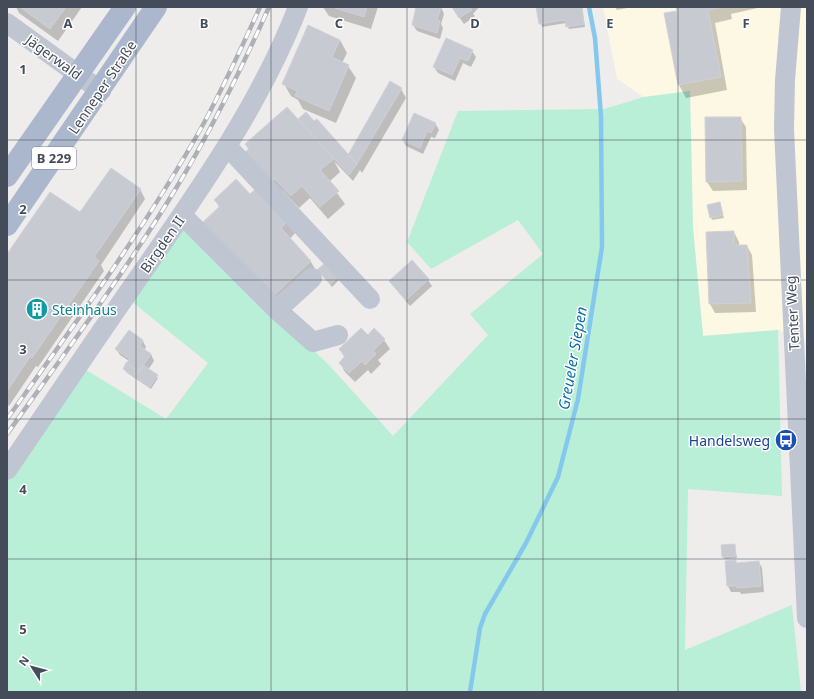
<svg xmlns="http://www.w3.org/2000/svg" width="814" height="699" viewBox="0 0 814 699" font-family="'Noto Sans',sans-serif">
	<style>
		.commercial { fill: #fcf8e3 }
		.green { fill: #b8efd6 }
		.shadow { fill: #0003 }
		.lines { fill: none; stroke-linecap: round; stroke-linejoin: round }
		.stream { stroke: #84c8ee; stroke-width: 4.5 }
		.building { fill: #c8cad2; stroke: #d0d1d8 }
		.minor { stroke: #bfc6d2; stroke-width: 20 }
		.major { stroke: #abb7cd; stroke-width: 22 }
		.rail-casing { stroke: #aeb0b7; stroke-width: 4.5 }
		.rail { stroke: #fff; stroke-width: 3; stroke-dasharray: 9; stroke-linecap: butt }
		.grid { fill: none; stroke: #444c5a; stroke-width: 1; stroke-opacity: 0.55 }
		.labels { text-anchor: middle; dominant-baseline: central; stroke-width: 3; stroke-linejoin: round; paint-order: stroke }
		.shield { fill: #fff; stroke: #7c828c; stroke-width: 1 }
		.shield-label { font-size: 13px; font-weight: bold; fill: #444c5a }
		.street-label { font-size: 14px; fill: #444c5a; stroke: #fff }
		.culture-label { font-size: 14px; fill: #0d838f; stroke: #fff; text-anchor: start }
		.transit-label { font-size: 14px; fill: #164399; stroke: #fff; text-anchor: end }
		.water-label { font-size: 15px; font-style: italic; fill: #086fa9; stroke: #fff }
		.grid-label { font-size: 13px; text-anchor: middle; font-weight: bold; fill: #444c5a; stroke: #fff; stroke-width: 3; stroke-linejoin: round; paint-order: stroke }
	</style>
	<rect width="100%" height="100%" fill="#efecec"/>
	<path class="commercial" d="M 603,7 L 807,7 L 807,392 L 805,339 L 778,330 L 703,336 L 693,228 L 690,91 L 644,97 L 617,79 Z"/>
	<path class="green" d="M 690,91 L 693,228 L 703,336 L 778,330 L 782,496 L 688,489 L 685,650 L 792,605 L 801,692 L 7,692 L 7,475 L 83,368 L 166,419 L 208,363 L 131,301 L 183,226 L 329,365 L 393,436 L 488,335 L 470,314 L 543,254 L 518,220 L 431,269 L 407,242 L 458,111 L 604,109 L 644,97 Z"/>
	<path class="shadow" d="M 16,7 L 82,7 L 58,41 L 19,13 Z
		M 323,7 L 378,7 L 371,29 L 329,16 Z
		M 418,7 L 441,7 L 444,14 L 441,24 L 443,28 L 440,39 L 417,31 L 413,25 Z
		M 452,7 L 479,7 L 473,14 L 475,16 L 464,24 Z
		M 537,7 L 582,7 L 585,27 L 569,29 L 566,23 L 542,27 Z
		M 615,7 L 632,7 L 617,10 Z
		M 677,7 L 762,7 L 731,14 L 732,19 L 715,23 L 727,90 L 686,98 L 679,85 L 665,14 L 678,12 Z
		M 340,40 L 347,53 L 342,63 L 348,66 L 356,78 L 336,123 L 303,109 L 298,100 L 291,96 L 284,84 Z
		M 472,51 L 476,57 L 471,67 L 463,63 L 455,81 L 438,73 L 434,67 Z
		M 401,89 L 406,98 L 362,173 L 360,170 L 353,181 L 334,161 L 340,172 L 329,182 L 345,204 L 328,219 L 310,198 L 299,208 L 283,191 L 280,194 L 246,145 L 301,122 L 348,155 Z
		M 740,118 L 746,127 L 747,190 L 713,191 L 707,182 Z
		M 435,123 L 439,130 L 435,138 L 431,137 L 423,154 L 406,146 L 403,140 Z
		M 258,188 L 295,233 L 290,239 L 311,262 L 318,274 L 279,310 L 215,200 L 250,196 Z
		M 140,189 L 145,199 L 101,265 L 104,271 L 38,367 L 36,366 L 9,406 L 7,404 L 7,254 Z
		M 719,203 L 724,218 L 712,220 L 711,217 Z
		M 734,232 L 739,242 L 739,246 L 747,246 L 752,255 L 756,312 L 715,313 L 710,304 Z
		M 319,271 L 340,279 L 332,287 Z
		M 428,280 L 432,286 L 410,306 L 390,282 Z
		M 384,340 L 390,349 L 378,360 L 381,364 L 371,374 L 368,370 L 355,382 L 345,372 L 340,363 L 345,358 L 340,350 Z
		M 143,341 L 146,347 L 144,350 L 151,354 L 154,361 L 148,370 L 158,378 L 151,389 L 126,372 L 124,369 L 129,361 L 120,355 L 116,349 Z
		M 734,545 L 737,558 L 725,559 L 723,557 Z
		M 735,561 L 736,564 L 759,562 L 762,568 L 764,592 L 741,594 L 740,592 L 731,592 L 728,586 L 726,562 Z"/>
	<g class="lines">
		<path class="stream" d="M 470,692 L 480,628 L 485,614 L 526,543 L 558,477 L 578,399 L 602,247 L 601,116 L 595,38 L 589,7"/>
	</g>
	<path class="building" d="M 20,7 L 66,7 L 50,29 Z
		M 332,7 L 367,7 L 364,17 Z
		M 416,7 L 441,7 L 437,20 L 440,21 L 437,33 L 412,25 Z
		M 452,7 L 470,7 L 472,10 L 459,18 Z
		M 536,7 L 582,7 L 584,24 L 566,27 L 565,20 L 539,24 Z
		M 676,7 L 724,7 L 708,10 L 721,77 L 678,85 L 664,13 L 677,11 Z
		M 308,25 L 340,40 L 332,57 L 349,65 L 329,111 L 295,96 L 297,91 L 282,84 Z
		M 446,38 L 473,50 L 468,61 L 460,58 L 452,75 L 433,67 Z
		M 390,81 L 402,88 L 357,164 L 348,155 Z
		M 287,107 L 334,159 L 320,170 L 339,191 L 320,207 L 302,186 L 291,196 L 275,179 L 272,182 L 245,152 L 249,149 L 245,144 Z
		M 306,112 L 314,121 L 317,119 L 357,164 L 349,175 L 298,119 Z
		M 414,113 L 436,123 L 431,133 L 427,131 L 420,148 L 402,140 Z
		M 705,117 L 741,117 L 742,181 L 706,182 Z
		M 111,168 L 141,189 L 94,257 L 99,261 L 32,358 L 30,357 L 7,391 L 7,254 L 50,192 L 80,212 Z
		M 236,179 L 250,194 L 258,187 L 289,220 L 281,228 L 311,261 L 271,298 L 201,224 L 220,206 L 214,200 Z
		M 720,202 L 723,215 L 710,218 L 707,205 Z
		M 734,231 L 734,245 L 747,245 L 751,303 L 709,304 L 706,232 Z
		M 412,260 L 429,279 L 406,300 L 389,281 Z
		M 326,262 L 339,276 L 330,284 L 317,270 Z
		M 361,328 L 368,335 L 374,328 L 385,339 L 373,351 L 376,354 L 365,365 L 362,361 L 349,373 L 339,363 L 345,356 L 339,349 Z
		M 129,330 L 143,340 L 140,346 L 151,354 L 139,372 L 126,363 L 130,359 L 115,349 Z
		M 126,363 L 138,371 L 134,376 L 123,369 Z
		M 143,365 L 158,375 L 150,387 L 134,376 Z
		M 735,544 L 736,556 L 722,557 L 721,545 Z
		M 736,560 L 736,563 L 759,561 L 761,586 L 737,588 L 737,586 L 727,586 L 725,561 Z"/>
	<g class="lines">
		<path class="minor" d="M 791,7 L 785,80 L 784,129 L 807,618
			M 7,23 L 101,91
			M 227,146 L 370,299
			M 182,215 L 277,310 L 313,342 L 338,335
			M 277,310 L 312,278
			M 7,470 C 51,406 94,341 139,277 C 198,192 260,105 298,7"/>
		<path class="major" d="M 7,176 L 125,7
			M 7,225 L 156,7"/>
		<g class="rail-casing">
			<path id="rail" d="M 7,419 C 74,325 142,232 199,132 C 221,92 241,49 260,7
				M 7,434 C 64,354 124,274 175,190 C 211,131 241,70 269,7"/>
		</g>
		<use href="#rail" class="rail"/>
	</g>
	<path class="grid" d="M 136,7 L 136,692M 271,7 L 271,692M 407,7 L 407,692M 543,7 L 543,692M 678,7 L 678,692M 7,140 L 807,140M 7,280 L 807,280M 7,419 L 807,419M 7,559 L 807,559"/>
	<defs>
		<g id="building-disc" transform="scale(1.15)"><circle r="9.5" fill="#0f9aa8" stroke="#fff"/><path d="M-4-6H4V6H1V3H-1V6H-4ZM-2.5-4.3h1.7v1.8h-1.7ZM.8-4.3h1.7v1.8H.8ZM-2.5-1h1.7V.8h-1.7ZM.8-1h1.7V.8H.8Z" fill="#fff"/></g>
		<g id="bus-disc" transform="scale(1.15)"><circle r="9.5" fill="#1a4fb4" stroke="#fff"/><path d="M-5-6H5V4H4V6H2V4H-2V6H-4V4H-5ZM-3.5-4V0h7V-4ZM-3.5 1.2v1.5H-2V1.2ZM2 1.2v1.5H3.5V1.2Z" fill="#fff"/></g>
	</defs>
	<g fill-rule="evenodd">
		<use href="#building-disc" x="37" y="309"/>
		<use href="#bus-disc" x="786" y="440"/>
	</g>
	<g class="labels">
		<rect class="shield" x="32" y="147" width="44" height="22" rx="3"/>
		<g class="shield-label">
			<text x="54" y="158">B 229</text>
		</g>
		<g class="street-label">
			<text transform="translate(54 57) rotate(36)">Jägerwald</text>
			<text transform="translate(102 87) rotate(-56)">Lenneper Straße</text>
			<text transform="translate(162 244) rotate(-55)">Birgden II</text>
			<text transform="translate(792 313) rotate(-93)">Tenter Weg</text>
		</g>
		<g class="culture-label">
			<text x="52" y="309">Steinhaus</text>
		</g>
		<g class="transit-label">
			<text x="770" y="440">Handelsweg</text>
		</g>
		<g class="water-label">
			<text transform="translate(572 358) rotate(-80)">Greueler Siepen</text>
		</g>
	</g>
	<g class="grid-label">
		<text x="68" y="28">A</text>
		<text x="204" y="28">B</text>
		<text x="339" y="28">C</text>
		<text x="475" y="28">D</text>
		<text x="610" y="28">E</text>
		<text x="746" y="28">F</text>
		<text x="23" y="74">1</text>
		<text x="23" y="214">2</text>
		<text x="23" y="354">3</text>
		<text x="23" y="494">4</text>
		<text x="23" y="634">5</text>
	</g>
	<rect width="814" height="699" fill="none" stroke="#444c5a" stroke-width="16"/>
	<g transform="translate(32 667) rotate(306)" stroke="#ffffff" stroke-width="3" paint-order="stroke">
	<path d="M0-3L7 15L0 10L-7 15Z" fill="#444c5a"/>
	<text y="-6" font-size="11" font-weight="bold" text-anchor="middle" fill="#444c5a">N</text>
	</g>
</svg>
